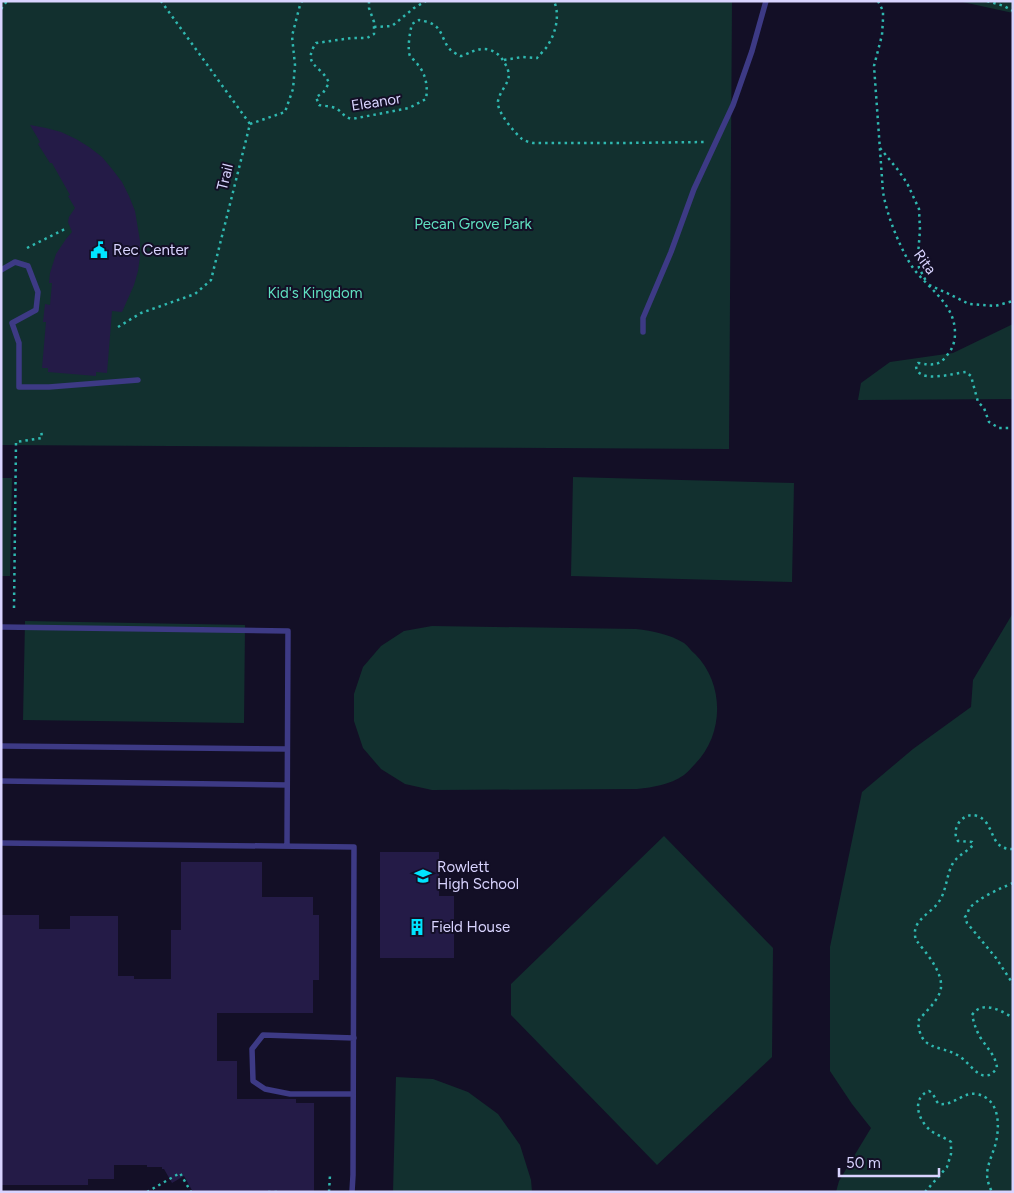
<svg xmlns="http://www.w3.org/2000/svg" width="1014" height="1193" viewBox="0 0 1014 1193" font-family="Figtree,sans-serif">
	<style>
		.green { fill: #12302f }
		.building { fill: #241b47 }
		.lines { fill: none; stroke-linecap: round; stroke-linejoin: round }
		.path { stroke: #2fb8b0; stroke-width: 2.5; stroke-dasharray: 2.5 4; stroke-linecap: butt }
		.lane { stroke: #3d3a85; stroke-width: 5.5 }
		.labels { text-anchor: middle; dominant-baseline: central; stroke-width: 4; stroke-linejoin: round; paint-order: stroke }
		.street-label { font-size: 15px; fill: #d9d4ff; stroke: #130f26 }
		.park-label { font-size: 15px; fill: #5fe0c0; stroke: #130f26 }
		.poi-label { font-size: 15px; fill: #d9d4ff; stroke: #130f26; text-anchor: start }
	</style>
	<rect width="100%" height="100%" fill="#130f26"/>
	<path class="green" d="M 1,1 L 732,1 L 729,449 L 1,445 Z
		M 958,1 L 1013,1 L 1013,13 Z
		M 1013,324 L 1013,399 L 858,400 L 861,383 L 890,362 L 953,353 Z
		M 573,477 L 794,483 L 792,582 L 571,576 Z
		M 1,478 L 12,478 L 10,576 L 1,576 Z
		M 1013,613 L 1013,1192 L 836,1192 L 839,1181 L 871,1128 L 852,1104 L 830,1071 L 830,947 L 862,792 L 913,749 L 971,707 L 973,680 Z
		M 25,621 L 245,625 L 244,723 L 23,720 Z
		M 432,626 L 636,629 C 653,631 669,634 684,643 C 688,646 691,651 695,654 C 725,684 724,735 695,764 C 691,768 688,772 684,775 C 669,785 654,787 637,789 L 432,790 L 405,784 L 381,769 L 363,748 L 354,721 L 354,694 L 363,667 L 381,646 L 404,631 Z
		M 664,836 L 773,948 L 772,1057 L 657,1165 L 511,1015 L 511,984 Z
		M 396,1077 L 433,1079 L 468,1092 L 498,1114 L 520,1145 L 531,1180 L 532,1192 L 393,1192 Z"/>
	<path class="building" d="M 30,125 L 46,128 L 61,132 L 76,139 L 89,147 L 102,157 L 112,169 L 122,182 L 129,196 L 135,211 L 140,241 L 140,256 L 138,271 L 134,285 L 122,312 L 112,311 L 107,373 L 96,372 L 96,376 L 48,372 L 48,368 L 42,368 L 46,322 L 43,322 L 45,304 L 50,305 L 52,283 L 49,283 L 50,273 L 56,254 L 66,239 L 72,232 L 68,222 L 69,217 L 75,208 L 68,196 L 70,195 L 52,163 L 50,163 L 38,144 L 40,142 Z
		M 380,852 L 439,852 L 439,896 L 454,896 L 454,958 L 380,958 Z
		M 181,862 L 262,862 L 262,897 L 313,897 L 313,915 L 319,915 L 319,980 L 313,980 L 313,1013 L 217,1013 L 217,1061 L 237,1061 L 237,1099 L 296,1099 L 296,1103 L 314,1103 L 314,1192 L 193,1192 L 184,1176 L 172,1183 L 164,1169 L 162,1169 L 162,1167 L 147,1167 L 147,1165 L 114,1165 L 114,1179 L 88,1179 L 88,1185 L 2,1185 L 2,1179 L 1,1179 L 1,915 L 39,915 L 39,929 L 70,929 L 70,916 L 118,916 L 118,976 L 134,976 L 134,979 L 171,979 L 171,930 L 181,930 Z"/>
	<g class="lines">
		<path class="path" d="M 369,1 L 369,8 L 374,22 L 374,34 L 367,38 L 352,38 L 316,43 C 301,66 322,65 329,83 L 323,93 L 316,97 L 319,105 C 324,106 332,106 337,109 C 343,113 344,117 352,119 L 409,108 L 426,99 C 428,87 426,74 418,65 C 416,61 412,59 410,56 C 407,49 410,31 412,24 L 419,20 C 423,21 430,22 434,25 C 443,30 443,45 453,52 C 455,53 458,55 460,56 C 464,56 468,53 471,52 C 484,46 497,49 504,62 C 516,81 502,84 498,101 C 496,111 514,132 522,139 C 525,141 529,142 533,143 L 624,143 L 705,142
			M 878,1 L 883,11 L 883,19 L 882,35 L 874,66 L 883,192 C 887,215 897,240 908,260 C 922,286 955,300 955,333 C 955,341 953,348 948,354 C 939,367 932,365 918,363 L 916,365 C 916,385 954,373 966,372 L 971,376 L 978,402 L 984,408 L 989,422 L 999,428 L 1013,428
			M 987,1 L 1004,6 L 1013,11
			M 1,9 L 7,1
			M 374,27 L 392,26 L 414,8 L 426,1
			M 504,60 L 522,57 L 537,58 C 540,54 545,50 548,45 C 556,32 560,15 554,1
			M 250,124 L 285,112 L 293,89 L 295,65 L 292,36 L 300,5 L 302,1
			M 880,148 L 898,170 L 907,183 L 919,209 L 920,230 L 918,255 L 919,268 L 926,281
			M 27,248 L 67,228
			M 929,285 L 947,293 L 969,304 L 995,306 L 1013,301
			M 118,327 L 141,313 L 195,294 L 211,280 L 250,124 L 161,1
			M 14,608 L 16,442 L 42,438 L 41,429
			M 1013,849 C 988,850 996,822 977,816 C 963,811 950,829 958,841 L 972,842 L 973,845 C 967,852 958,855 953,863 C 946,875 947,891 938,903 C 929,915 910,921 916,940 C 926,953 946,975 940,992 C 936,1003 925,1012 918,1021 C 920,1052 939,1044 959,1056 C 971,1063 982,1088 997,1068 C 996,1056 987,1048 980,1037 C 976,1030 974,1023 972,1015 C 982,1000 1001,1010 1013,1018
			M 1013,883 C 1001,888 976,899 969,909 C 968,912 967,915 965,917 L 967,923 L 996,958 L 1013,984
			M 147,1192 L 180,1173 L 191,1192
			M 268,1192 L 277,1192
			M 329,1192 L 330,1175
			M 925,1192 L 947,1167 L 951,1154 L 951,1142 C 944,1137 936,1135 930,1130 C 918,1120 911,1098 929,1091 C 935,1094 935,1101 939,1104 C 953,1106 963,1092 976,1094 C 1001,1098 1000,1128 995,1146 C 992,1155 988,1164 987,1173 C 987,1180 989,1186 992,1192"/>
		<path class="lane" d="M 1,270 L 15,262 L 28,266 L 38,292 L 36,310 L 12,323 L 19,343 L 19,387 L 49,387 L 138,380
			M 643,332 L 643,318 L 671,252 L 694,189 L 733,105 L 752,51 L 766,1
			M 1,627 L 288,631 L 287,846
			M 1,746 L 287,749
			M 1,781 L 287,785
			M 1,843 L 354,847 L 353,1175 L 352,1192
			M 353,1094 L 290,1094 L 265,1089 L 253,1081 L 252,1049 L 263,1035 L 354,1038"/>
	</g>
	<defs>
		<g id="civic-bare" transform="scale(1.35)"><path d="M-.6-6.5H3V-4.5H.6V-3L4-1V1h2V6H-6V1h2V-1L-.6-3ZM-1.2 2.5V6h2.4V2.5Z" fill="#00e5ff" stroke="#130f26" stroke-width="2.5" paint-order="stroke"/></g>
		<g id="school-bare" transform="scale(1.35)"><path d="M0-5L7-2L0 1L-7-2ZM-4 1L0 2.5L4 1V4Q0 6-4 4Z" fill="#00e5ff" stroke="#130f26" stroke-width="2.5" paint-order="stroke"/></g>
		<g id="building-bare" transform="scale(1.35)"><path d="M-4-6H4V6H1V3H-1V6H-4ZM-2.5-4.3h1.7v1.8h-1.7ZM.8-4.3h1.7v1.8H.8ZM-2.5-1h1.7V.8h-1.7ZM.8-1h1.7V.8H.8Z" fill="#00e5ff" stroke="#130f26" stroke-width="2.5" paint-order="stroke"/></g>
	</defs>
	<g fill-rule="evenodd">
		<use href="#civic-bare" x="99" y="250"/>
		<use href="#school-bare" x="423" y="876"/>
		<use href="#building-bare" x="417" y="927"/>
	</g>
	<g class="labels">
		<g class="street-label">
			<text transform="translate(376 102) rotate(-9)">Eleanor</text>
			<text transform="translate(225 177) rotate(-76)">Trail</text>
			<text transform="translate(925 262) rotate(54)">Rita</text>
		</g>
		<g class="park-label">
			<text x="473" y="224">Pecan Grove Park</text>
			<text x="315" y="293">Kid's Kingdom</text>
		</g>
		<g class="poi-label">
			<text x="113" y="250">Rec Center</text>
			<text x="437" y="867">Rowlett<tspan x="437" dy="17">High School</tspan></text>
			<text x="431" y="927">Field House</text>
		</g>
	</g>
	<rect width="1014" height="1193" fill="none" stroke="#d9d4ff" stroke-width="5"/>
	<path d="M839 1168v8h100v-8" fill="none" stroke="#d9d4ff" stroke-width="2.5"/>
	<text x="846" y="1168" font-size="15" fill="#d9d4ff" stroke="#130f26" stroke-width="4" paint-order="stroke">50 m</text>
</svg>
